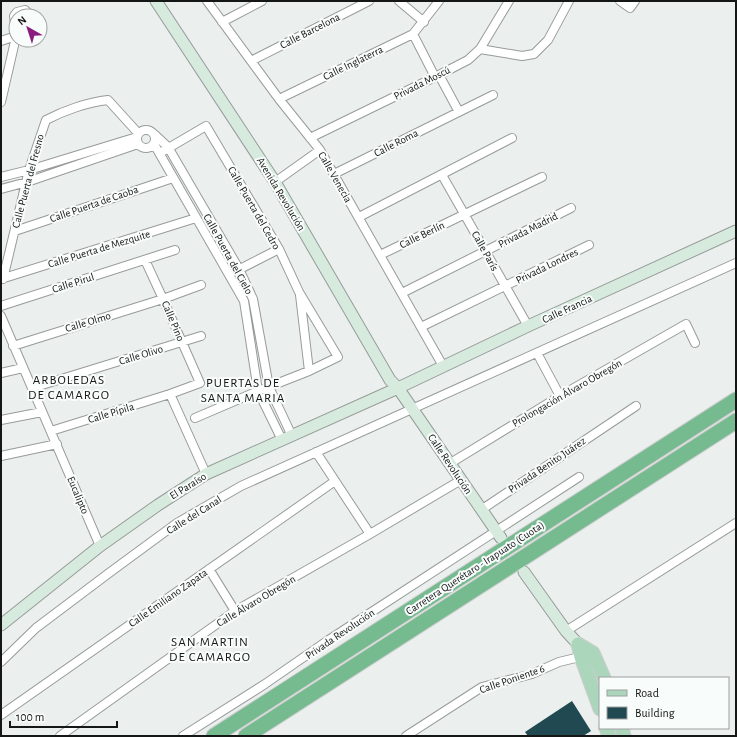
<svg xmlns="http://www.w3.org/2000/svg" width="737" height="737" viewBox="0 0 737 737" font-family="'Alegreya Sans',sans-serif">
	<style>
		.building { fill: #214952 }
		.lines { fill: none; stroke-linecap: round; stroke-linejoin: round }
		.street-casing { stroke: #979b9a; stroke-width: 10 }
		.secondary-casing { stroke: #979b9a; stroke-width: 13 }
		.primary-casing { stroke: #ccc; stroke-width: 15 }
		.highway-casing { stroke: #ccc; stroke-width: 17 }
		.street { stroke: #fff; stroke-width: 8 }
		.secondary { stroke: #d6ebdd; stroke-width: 11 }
		.primary { stroke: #acd6bc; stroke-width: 13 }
		.highway { stroke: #75bb8f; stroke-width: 15 }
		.labels { text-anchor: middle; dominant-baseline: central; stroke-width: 4; stroke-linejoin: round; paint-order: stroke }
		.street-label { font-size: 11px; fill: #151616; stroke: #f8fcfb }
		.quarter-label { font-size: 13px; letter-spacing: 1px; fill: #151616; stroke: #f8fcfb }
	</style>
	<rect width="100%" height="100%" fill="#ebefee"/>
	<path class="building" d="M 572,701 L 591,731 L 583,736 L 528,736 L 525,732 Z"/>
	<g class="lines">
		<g class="street-casing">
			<path id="street" d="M 207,1 L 279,99 L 320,150 L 443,366
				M 399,1 L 424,22
				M 620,1 L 630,8 L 635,1
				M 222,22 L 262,1
				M 16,34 L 14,16 L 17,12 L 25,10 L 32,16
				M 413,34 L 435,77
				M 1,41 L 16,36
				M 480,49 L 522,56 L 534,54 L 548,40 L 569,1
				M 251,61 L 369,1
				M 439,75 L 459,112
				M 279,99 L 413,34 L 439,1
				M 1,102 L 16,37
				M137 139a9 9 0 1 1 18 0a9 9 0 1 1-18 0Z
				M 154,134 L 168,147 L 239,269 L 253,299 L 269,387 L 292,436
				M 310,138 L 435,77 L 468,60 L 480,49 L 509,1
				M 154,144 L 244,301 L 258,391 L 282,440
				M 160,153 L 206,126 L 279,249 L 299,292 L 338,357 L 309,371 L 258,391 L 195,418
				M 334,174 L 493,95
				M 442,175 L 528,326
				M 1,177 L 29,170 L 137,137
				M 275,182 L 320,150
				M 1,189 L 27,182 L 138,144
				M 359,217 L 512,138
				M 15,231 L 173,178
				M 380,255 L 542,177
				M 236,271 L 279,249
				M 1,279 L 196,218
				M 3,279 L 29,170 L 46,120 C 63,111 88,102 108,100 L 138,133
				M 402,293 L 571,208
				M 300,295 L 309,371
				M 1,306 L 175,250
				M 1,316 L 100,546
				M 421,327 L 589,245
				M 13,346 L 163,299 L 201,285
				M 537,353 L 560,396
				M 1,373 L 23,368
				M 32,388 L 201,336
				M 170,394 L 206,474
				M 1,420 L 42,412
				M 51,431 L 170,394 L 200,383 L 163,299 L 145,260
				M 316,452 L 370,534
				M 1,456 L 57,444
				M 449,464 L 560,396 L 686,324 L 695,343
				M 481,510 L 636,406
				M 209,569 L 235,611
				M 566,631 L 736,523
				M 1,662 L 36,628 L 109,573 L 177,523 L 241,486 L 736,263
				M 1,715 L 335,481
				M 60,736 L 235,611 L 370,534 L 461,480
				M 183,736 L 265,684 L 327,641 L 579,477
				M 406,736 L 482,687 L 532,674 L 559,662 L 584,656"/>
		</g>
		<g class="secondary-casing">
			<path id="secondary" d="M 156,1 L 275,182 L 390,380 L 398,388 L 501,538
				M 524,572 L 566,631 L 578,644
				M 1,625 L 100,546 L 158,505 L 206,474 L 398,388 L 528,326 L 736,231"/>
		</g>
		<g class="primary-casing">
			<path id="primary" d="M 578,644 L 581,657 L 600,709
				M 578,644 L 593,653 L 604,678
				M 606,728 L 609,736
				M 622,728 L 624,736"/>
		</g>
		<g class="highway-casing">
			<path id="highway" d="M 214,736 L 736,400
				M 246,736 L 736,421"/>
		</g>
		<use href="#street" class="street"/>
		<use href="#secondary" class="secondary"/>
		<use href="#primary" class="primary"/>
		<use href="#highway" class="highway"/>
	</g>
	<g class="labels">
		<g class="street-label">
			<text transform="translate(310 31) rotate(-27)">Calle Barcelona</text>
			<text transform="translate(353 63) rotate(-26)">Calle Inglaterra</text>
			<text transform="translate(422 83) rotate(-27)">Privada Moscú</text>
			<text transform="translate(396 143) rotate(-27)">Calle Roma</text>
			<text transform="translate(335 177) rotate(60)">Calle Venecia</text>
			<text transform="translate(28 181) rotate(-75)">Calle Puerta del Fresno</text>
			<text transform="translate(281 194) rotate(59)">Avenida Revolución</text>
			<text transform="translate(94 204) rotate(-19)">Calle Puerta de Caoba</text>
			<text transform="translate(254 208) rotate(60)">Calle Puerta del Cedro</text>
			<text transform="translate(528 230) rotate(-27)">Privada Madrid</text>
			<text transform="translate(422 235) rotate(-26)">Calle Berlín</text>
			<text transform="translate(99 249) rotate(-17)">Calle Puerta de Mezquite</text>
			<text transform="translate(485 251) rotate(61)">Calle París</text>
			<text transform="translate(228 254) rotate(61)">Calle Puerta del Cielo</text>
			<text transform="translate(547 266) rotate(-26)">Privada Londres</text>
			<text transform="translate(73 283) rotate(-18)">Calle Pirul</text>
			<text transform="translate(567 309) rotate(-25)">Calle Francia</text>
			<text transform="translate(173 321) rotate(67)">Calle Pino</text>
			<text transform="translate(88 322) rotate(-17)">Calle Olmo</text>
			<text transform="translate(141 355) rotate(-17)">Calle Olivo</text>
			<text transform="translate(567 393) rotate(-30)">Prolongación Álvaro Obregón</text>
			<text transform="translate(111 413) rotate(-17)">Calle Pípila</text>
			<text transform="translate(450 464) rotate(56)">Calle Revolución</text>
			<text transform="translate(547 465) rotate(-34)">Privada Benito Juárez</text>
			<text transform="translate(188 486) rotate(-32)">El Paraíso</text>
			<text transform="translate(78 495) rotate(67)">Eucalipto</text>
			<text transform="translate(194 515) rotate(-32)">Calle del Canal</text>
			<text transform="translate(475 568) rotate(-33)">Carretera Querétaro - Irapuato (Cuota)</text>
			<text transform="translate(168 598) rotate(-35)">Calle Emiliano Zapata</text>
			<text transform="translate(256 601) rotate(-31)">Calle Álvaro Obregón</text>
			<text transform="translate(340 634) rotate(-34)">Privada Revolución</text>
			<text transform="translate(512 679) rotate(-19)">Calle Poniente 6</text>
		</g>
		<g class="quarter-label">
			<text x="69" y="380">ARBOLEDAS<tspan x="69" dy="15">DE CAMARGO</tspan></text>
			<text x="243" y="383">PUERTAS DE<tspan x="243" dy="15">SANTA MARIA</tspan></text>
			<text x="210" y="642">SAN MARTIN<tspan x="210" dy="15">DE CAMARGO</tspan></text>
		</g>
	</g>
	<rect width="737" height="737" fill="none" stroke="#151616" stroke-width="4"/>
	<rect x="599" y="677" width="130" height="52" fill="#f8fcfb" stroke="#9da09f"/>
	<rect x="607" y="690" width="20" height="6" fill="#acd6bc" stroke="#9da09f"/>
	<text x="635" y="697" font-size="12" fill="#151616">Road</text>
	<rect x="607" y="707" width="20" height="12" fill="#214952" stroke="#9da09f"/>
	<text x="635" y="717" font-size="12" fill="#151616">Building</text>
	<g transform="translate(28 28) rotate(321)"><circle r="19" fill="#f8fcfb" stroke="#9da09f"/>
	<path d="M0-3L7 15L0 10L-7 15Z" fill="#8b1c7f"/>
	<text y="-6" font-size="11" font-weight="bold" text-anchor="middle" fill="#151616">N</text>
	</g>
	<path d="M10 721v6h107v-6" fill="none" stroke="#151616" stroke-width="2"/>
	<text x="16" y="721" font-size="12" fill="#151616" stroke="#f8fcfb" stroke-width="3" paint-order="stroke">100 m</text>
</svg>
